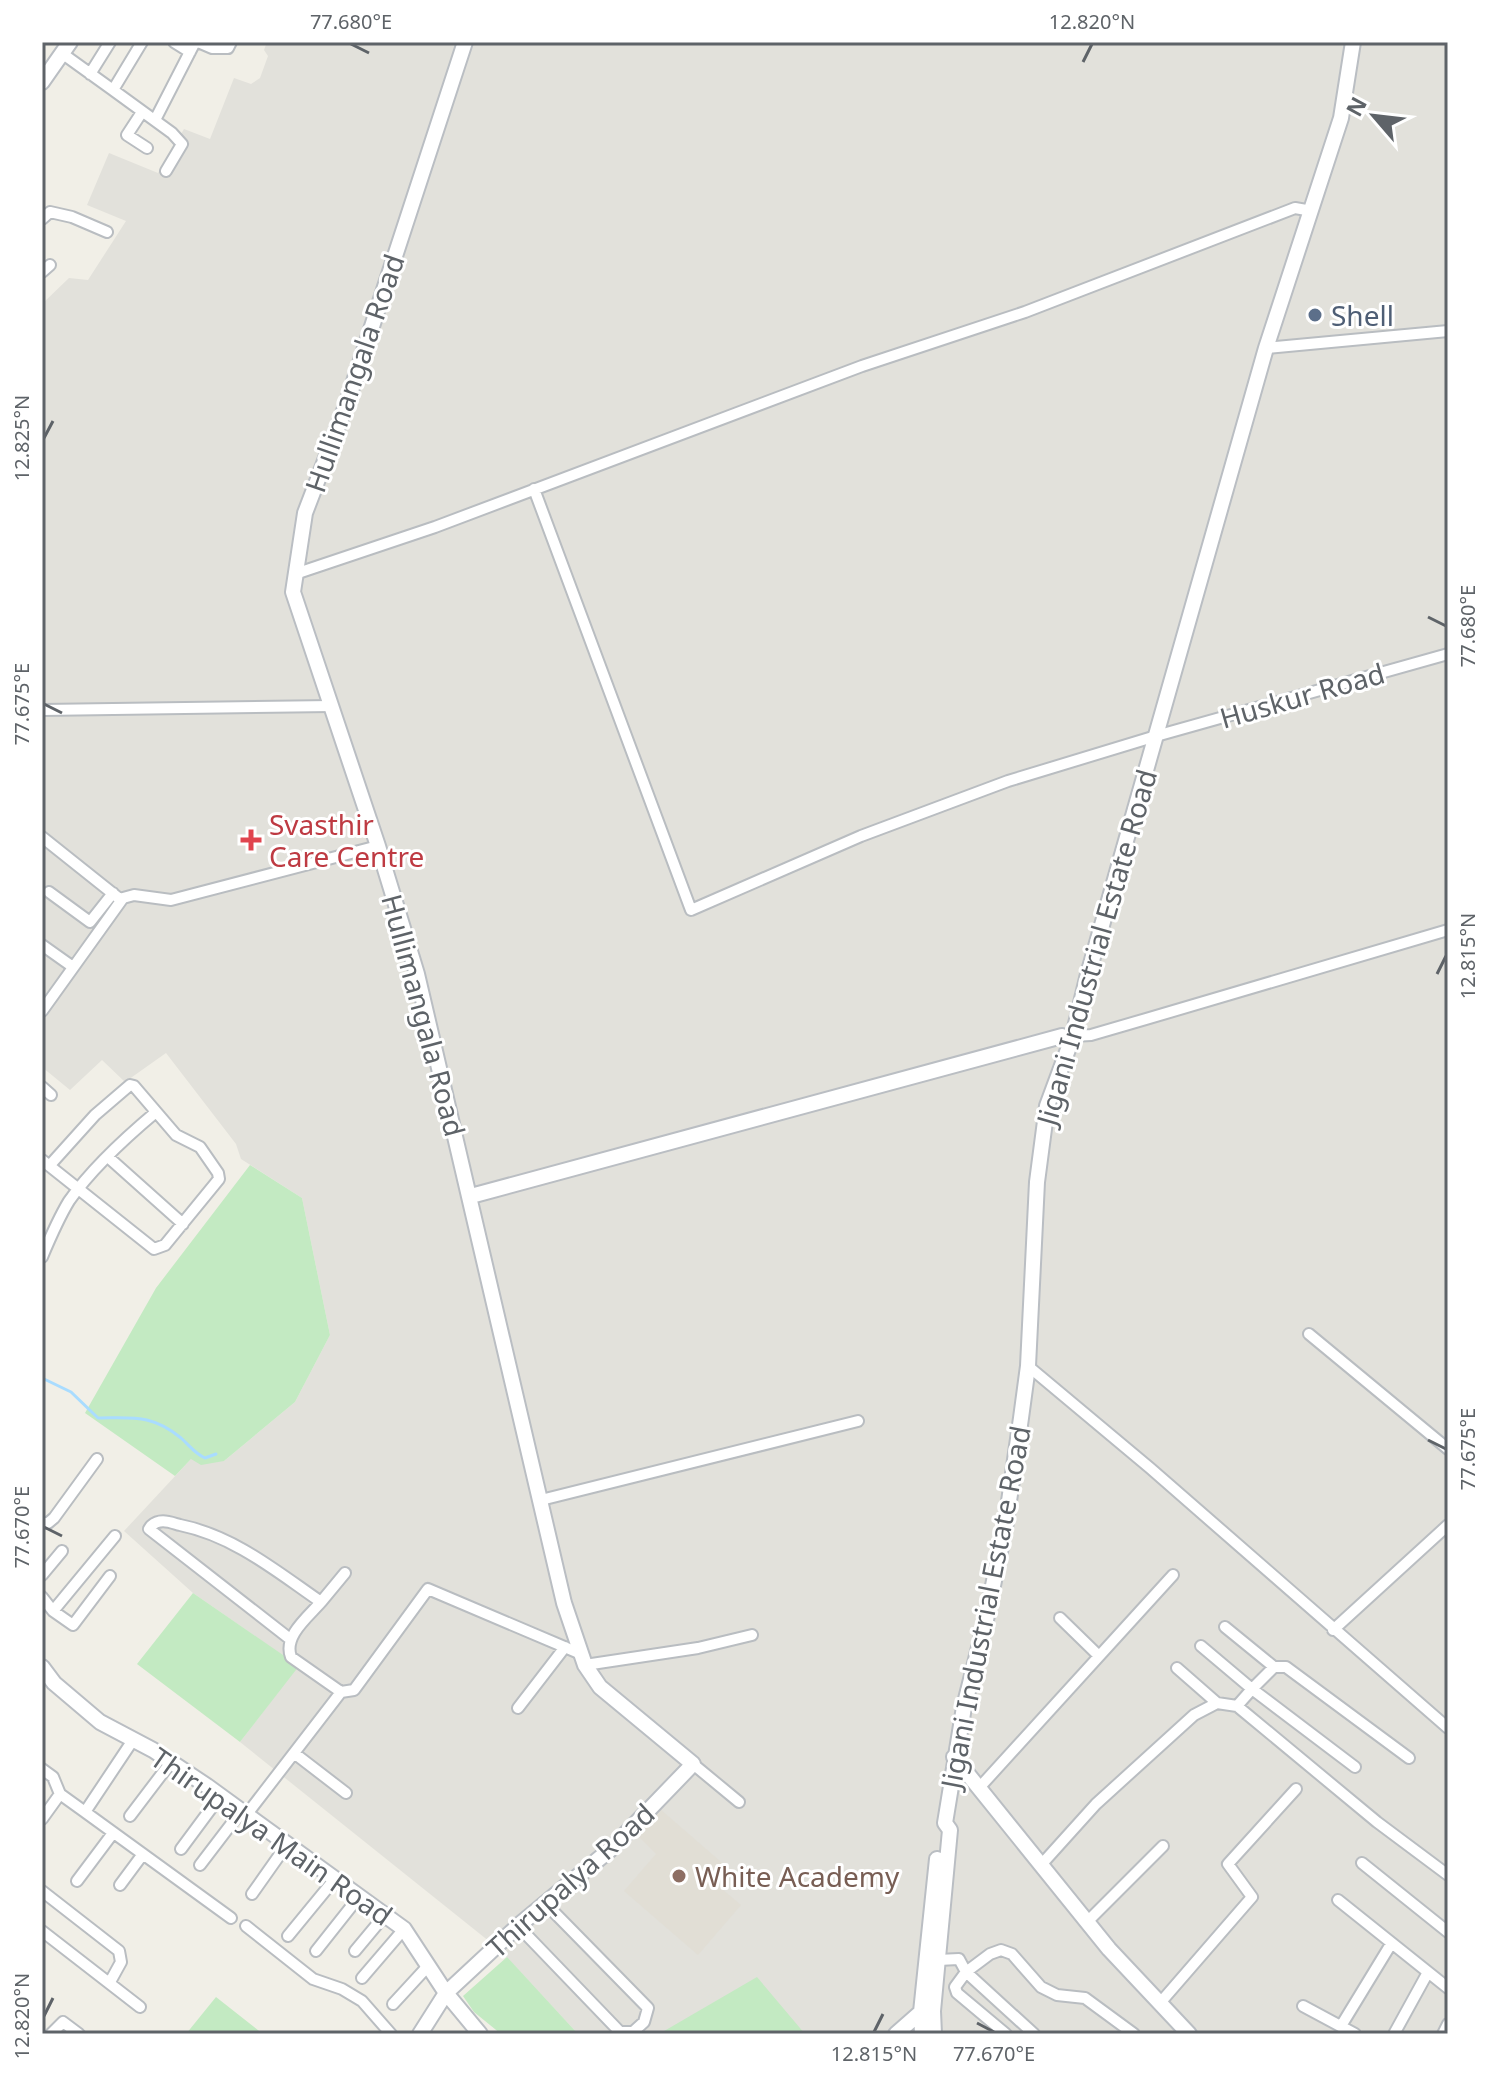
<svg xmlns="http://www.w3.org/2000/svg" width="1490" height="2076" viewBox="0 0 1490 2076" font-family="'Noto Sans',sans-serif">
	<style>
		.industrial { fill: #e2e1db }
		.education { fill: #e1ded5 }
		.green { fill: #c3eac2 }
		.lines { fill: none; stroke-linecap: round; stroke-linejoin: round }
		.stream { stroke: #a9dcff; stroke-width: 3 }
		.street-casing { stroke: #b9bdc1; stroke-width: 14 }
		.secondary-casing { stroke: #babec3; stroke-width: 18 }
		.street { stroke: #fff; stroke-width: 10 }
		.secondary { stroke: #fff; stroke-width: 14 }
		.ticks { fill: none; stroke: #5e6368; stroke-width: 3 }
		.service-dot { fill: #5c6f8a; stroke: #fff; stroke-width: 3 }
		.health-dot { fill: #e0444e; stroke: #fff; stroke-width: 3 }
		.education-dot { fill: #8d6e63; stroke: #fff; stroke-width: 3 }
		.labels { text-anchor: middle; dominant-baseline: central; stroke-width: 6; stroke-linejoin: round; paint-order: stroke }
		.service-label { font-size: 28px; fill: #4e5e75; stroke: #fff; text-anchor: start }
		.street-label { font-size: 28px; fill: #5e6368; stroke: #fff }
		.health-label { font-size: 28px; fill: #be3a42; stroke: #fff; text-anchor: start }
		.education-label { font-size: 28px; fill: #785e54; stroke: #fff; text-anchor: start }
		.neatline { fill: none; stroke: #5e6368; stroke-width: 3 }
		.ticks-label { font-size: 20px; text-anchor: middle; fill: #5e6368 }
	</style>
	<rect width="100%" height="100%" fill="#f1efe7"/>
	<path class="industrial" d="M 267,42 L 1448,42 L 1448,2034 L 578,2034 L 500,1950 L 240,1742 L 298,1666 L 193,1593 L 124,1531 L 191,1459 L 224,1461 L 295,1402 L 330,1335 L 302,1198 L 241,1159 L 236,1144 L 166,1053 L 125,1082 L 102,1060 L 70,1090 L 42,1067 L 42,304 L 69,278 L 88,280 L 126,221 L 87,205 L 109,153 L 158,173 L 184,129 L 210,139 L 234,78 L 251,84 L 260,78 L 268,56 L 264,50 Z"/>
	<path class="education" d="M 660,1809 L 728,1868 L 715,1883 L 741,1905 L 698,1955 L 624,1891 L 656,1854 L 635,1833 Z"/>
	<path class="green" d="M 250,1165 L 302,1198 L 330,1335 L 295,1402 L 224,1461 L 201,1465 L 191,1459 L 175,1476 L 85,1413 L 156,1288 Z
		M 193,1593 L 299,1666 L 240,1742 L 137,1664 Z
		M 507,1957 L 578,2034 L 501,2034 L 474,2012 L 463,1996 Z
		M 757,1977 L 805,2034 L 659,2034 Z
		M 216,1997 L 263,2034 L 186,2034 Z"/>
	<g class="lines">
		<path class="stream" d="M 42,1378 L 71,1392 L 98,1418 C 133,1418 152,1414 181,1438 C 190,1446 194,1453 205,1458 L 216,1454"/>
		<g class="street-casing">
			<path id="street" d="M 174,42 L 190,52
				M 198,42 L 212,48 L 228,48 L 231,42
				M 63,54 L 113,90 L 142,42
				M 90,74 L 110,42
				M 113,90 L 172,133 L 182,144 L 166,171
				M 142,112 L 127,135 L 147,148
				M 155,120 L 195,42
				M 42,219 L 50,212 L 72,217 L 107,232
				M 42,272 L 50,265
				M 1266,348 L 1448,331
				M 534,489 L 691,910 L 861,836 L 1008,781 L 1156,736 L 1448,654
				M 295,574 L 435,527 L 862,366 L 1025,312 L 1295,208 L 1312,211
				M 42,710 L 332,706
				M 42,837 L 121,900
				M 49,892 L 90,922 L 113,893
				M 42,945 L 73,967
				M 42,1011 L 123,898 L 134,895 L 171,900 L 378,846
				M 1073,1036 L 1091,1035 L 1146,1019 L 1448,930
				M 42,1087 L 51,1095
				M 108,1157 L 183,1224
				M 42,1160 L 154,1249 L 165,1245 L 219,1179 L 218,1173 L 200,1147 L 176,1135 L 134,1086 L 130,1085 L 95,1115 L 50,1165
				M 42,1257 C 50,1238 58,1219 69,1201 C 92,1168 125,1138 156,1112
				M 1309,1334 L 1448,1449
				M 1028,1366 L 1150,1468 L 1448,1728
				M 541,1500 L 858,1421
				M 42,1523 L 48,1523 L 54,1518 L 97,1459
				M 42,1575 L 62,1551
				M 42,1597 L 53,1611 L 73,1625 L 110,1576
				M 321,1602 L 345,1573
				M 53,1611 L 115,1536
				M 1060,1618 L 1099,1656
				M 1225,1627 L 1274,1667
				M 1333,1630 L 1448,1525
				M 290,1639 L 149,1529 L 151,1526 C 160,1518 169,1522 180,1525 C 234,1536 276,1571 321,1602 C 308,1617 283,1636 291,1657 L 341,1692
				M 1201,1646 L 1252,1689 L 1274,1667 L 1286,1667 L 1409,1758
				M 585,1665 L 698,1648 L 752,1635
				M 1177,1668 L 1217,1703
				M 1237,1706 L 1252,1689 L 1355,1767
				M 518,1708 L 565,1647
				M 294,1753 L 346,1793
				M 693,1764 L 739,1802
				M 42,1769 L 53,1777 L 60,1794 L 85,1812 L 133,1740
				M 979,1788 L 1173,1575
				M 85,1812 L 231,1918
				M 247,1814 L 341,1692 L 354,1690 L 428,1589 L 581,1654
				M 130,1816 L 171,1762
				M 42,1819 L 60,1794
				M 181,1849 L 221,1795
				M 1362,1863 L 1448,1932
				M 200,1865 L 242,1810
				M 1041,1865 L 1096,1804 L 1194,1715 L 1217,1703 L 1237,1706 L 1377,1822 L 1448,1875
				M 77,1881 L 113,1833
				M 120,1885 L 143,1854
				M 42,1891 L 119,1951 L 121,1962 L 110,1982
				M 252,1894 L 288,1843
				M 1338,1900 L 1448,1988
				M 1087,1922 L 1163,1846
				M 246,1926 L 313,1979 L 342,1989 L 362,2001 L 391,2034
				M 518,1926 L 620,2032 L 633,2032 L 644,2022 L 648,2008 L 545,1903
				M 42,1931 L 140,2007
				M 288,1936 L 334,1880
				M 316,1951 L 358,1898
				M 355,1951 L 385,1915
				M 938,1960 L 959,1959 L 966,1972 L 990,1954 L 1001,1950 L 1012,1954 L 1041,1987 L 1057,1995 L 1085,1998 L 1134,2034
				M 362,1978 L 404,1929
				M 1160,2003 L 1252,1897 L 1228,1864 L 1296,1789
				M 393,2004 L 428,1966
				M 1303,2006 L 1355,2034
				M 1341,2026 L 1391,1944
				M 51,2034 L 63,2022 L 79,2034
				M 1006,2034 L 957,1993 L 955,1987 L 966,1972 L 1034,2034
				M 1394,2034 L 1427,1974
				M 1443,2034 L 1448,2024"/>
		</g>
		<g class="secondary-casing">
			<path id="secondary" d="M 42,82 L 70,42
				M 471,1196 L 1062,1036
				M 42,1667 L 54,1683 L 100,1722 L 153,1750 L 207,1786 L 404,1929 L 446,1993 L 480,2034
				M 954,1757 L 1109,1949 L 1189,2034
				M 420,2034 L 446,1993 L 518,1926 L 612,1848 L 693,1764 L 600,1687 L 585,1665 L 564,1603 L 417,974 L 378,846 L 293,592 L 305,513 L 346,406 L 465,42
				M 896,2034 L 921,2012 L 925,2011
				M 922,2034 L 921,2012 L 937,1859
				M 934,2034 L 933,2011 L 950,1830 L 945,1823 L 964,1707 L 986,1620 L 1006,1522 L 1021,1418 L 1028,1366 L 1037,1182 L 1047,1106 L 1073,1036 L 1087,978 L 1266,348 L 1341,118 L 1353,42"/>
		</g>
		<use href="#street" class="street"/>
		<use href="#secondary" class="secondary"/>
	</g>
	<path class="ticks" d="M 351,44 L 369,53M 1083,62 L 1092,44M 44,438 L 53,421M 1428,617 L 1446,626M 44,704 L 62,713M 1437,974 L 1446,956M 1428,1440 L 1446,1449M 44,1527 L 62,1536M 44,2016 L 53,1998M 977,2023 L 994,2032M 874,2032 L 883,2014"/>
	<circle class="service-dot" cx="1315" cy="315" r="8"/>
	<path class="health-dot" d="M247 828h8v8h8v8h-8v8h-8v-8h-8v-8h8z"/>
	<circle class="education-dot" cx="679" cy="1876" r="8"/>
	<g class="labels">
		<g class="service-label">
			<text x="1331" y="315">Shell</text>
		</g>
		<g class="street-label">
			<text transform="translate(354 373) rotate(-71)">Hullimangala Road</text>
			<text transform="translate(1302 695) rotate(-16)">Huskur Road</text>
			<text transform="translate(1096 947) rotate(-74)">Jigani Industrial Estate Road</text>
			<text transform="translate(424 1015) rotate(75)">Hullimangala Road</text>
			<text transform="translate(985 1607) rotate(-79)">Jigani Industrial Estate Road</text>
			<text transform="translate(272 1836) rotate(35)">Thirupalya Main Road</text>
			<text transform="translate(570 1880) rotate(-42)">Thirupalya Road</text>
		</g>
		<g class="health-label">
			<text x="269" y="824">Svasthir<tspan x="269" dy="32">Care Centre</tspan></text>
		</g>
		<g class="education-label">
			<text x="695" y="1876">White Academy</text>
		</g>
	</g>
	<rect width="1490" height="2076" fill="none" stroke="#ffffff" stroke-width="88"/>
	<g transform="translate(1374 116) rotate(298)" stroke="#ffffff" stroke-width="6" paint-order="stroke">
	<path d="M0-6L14 30L0 20L-14 30Z" fill="#5e6368"/>
	<text y="-12" font-size="22" font-weight="bold" text-anchor="middle" fill="#5e6368">N</text>
	</g>
	<rect x="44" y="44" width="1402" height="1988" class="neatline"/>
	<g class="ticks-label">
		<text x="351" y="29">77.680°E</text>
		<text x="1092" y="29">12.820°N</text>
		<text transform="translate(22 438) rotate(-90)" y="7">12.825°N</text>
		<text transform="translate(1468 626) rotate(-90)" y="7">77.680°E</text>
		<text transform="translate(22 704) rotate(-90)" y="7">77.675°E</text>
		<text transform="translate(1468 956) rotate(-90)" y="7">12.815°N</text>
		<text transform="translate(1468 1449) rotate(-90)" y="7">77.675°E</text>
		<text transform="translate(22 1527) rotate(-90)" y="7">77.670°E</text>
		<text transform="translate(22 2016) rotate(-90)" y="7">12.820°N</text>
		<text x="874" y="2061">12.815°N</text>
		<text x="994" y="2061">77.670°E</text>
	</g>
</svg>
